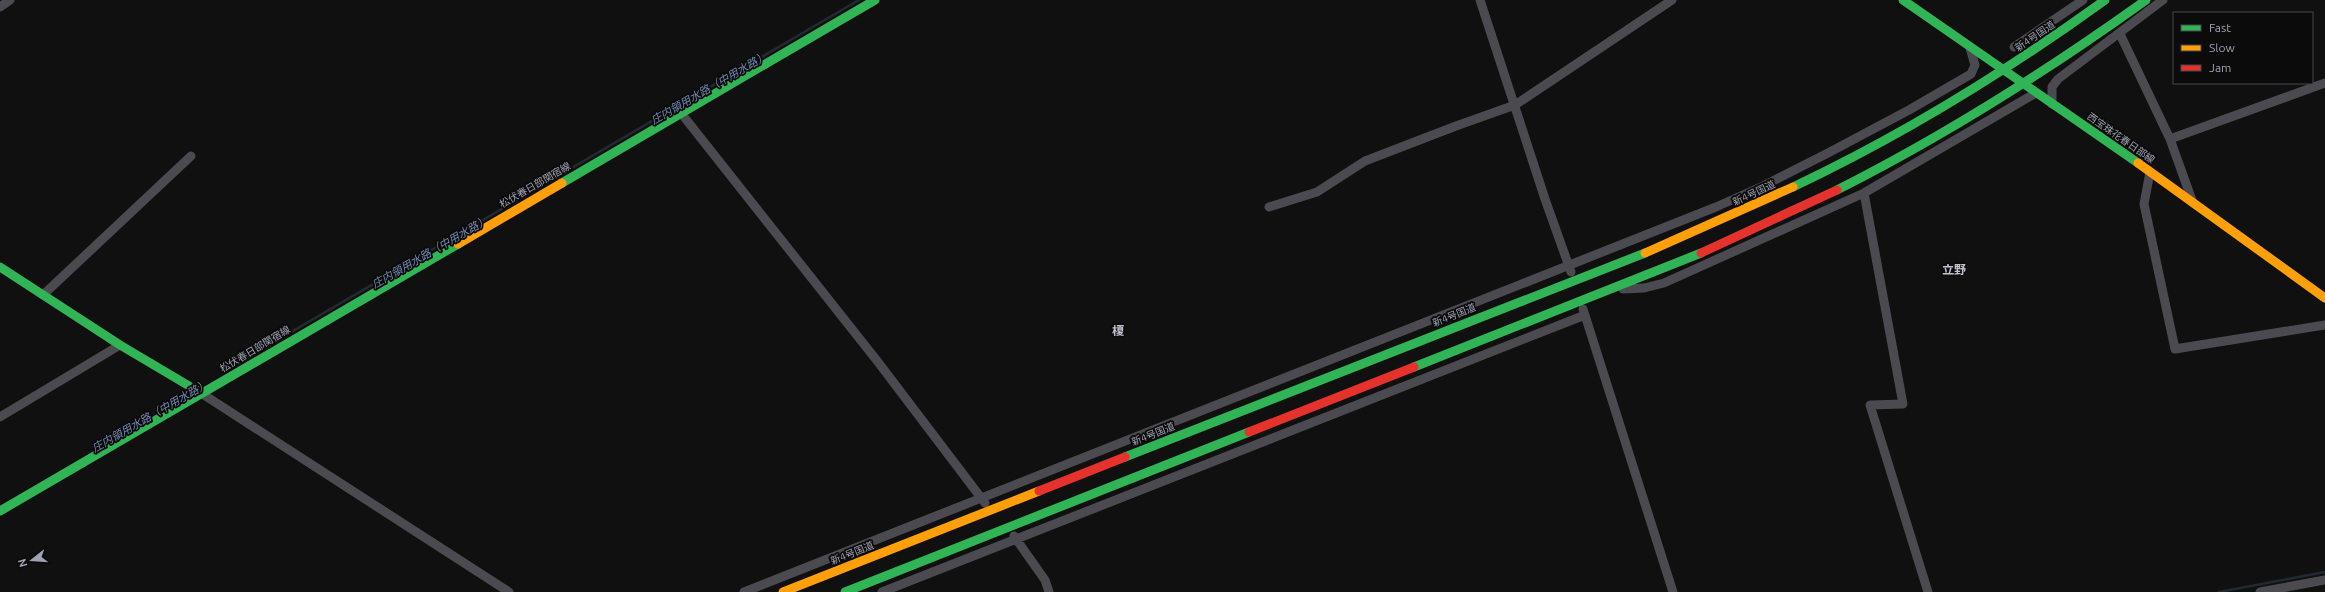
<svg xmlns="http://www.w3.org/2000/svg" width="2325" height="592" viewBox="0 0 2325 592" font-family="Ubuntu,'Noto Sans JP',sans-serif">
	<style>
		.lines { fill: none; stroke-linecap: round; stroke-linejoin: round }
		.stream { stroke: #232932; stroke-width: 2.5 }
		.street { stroke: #4a4a50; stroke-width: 9 }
		.fast { stroke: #30b455; stroke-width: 9 }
		.slow { stroke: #ff9f0a; stroke-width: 9 }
		.jam { stroke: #e5322d; stroke-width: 9 }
		.labels { text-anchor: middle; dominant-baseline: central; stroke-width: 3.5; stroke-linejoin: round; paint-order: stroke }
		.street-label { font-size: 10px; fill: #9fa2b3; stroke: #0b0b0c }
		.water-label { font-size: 11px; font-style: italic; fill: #7389b2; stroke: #0b0b0c }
		.quarter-label { font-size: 12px; font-weight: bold; fill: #c1c2cf; stroke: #0b0b0c }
	</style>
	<rect width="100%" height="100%" fill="#101010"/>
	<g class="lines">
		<path class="stream" d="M 240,362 L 859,0
			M 2219,592 L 2325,572"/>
		<path class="street" d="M 1480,0 L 1545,199 L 1571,272
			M 0,7 L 10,0
			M 2120,34 L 2170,139 L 2193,203
			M 2014,47 L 2083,0
			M 2052,104 L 2052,87 L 2058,79 L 2163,0
			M 681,113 L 878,362 L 985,503
			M 2170,139 L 2325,83
			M 2150,172 L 2144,204 L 2175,349 L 2325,325
			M 1864,193 L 1903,404 L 1870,405 L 1928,592
			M 1269,207 L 1317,192 L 1365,161 L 1456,126 L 1515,105 L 1672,0
			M 1623,289 L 1644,288 L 1664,283 L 1864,193 L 2036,93
			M 43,295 L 191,156
			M 1583,309 L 1673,592
			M 201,393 L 509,592
			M 0,417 L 120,345
			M 1014,536 L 1045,580 L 1049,592
			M 744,592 L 1716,207 L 1763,186 L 1828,153 L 1909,110 L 1971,74 L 1975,65 L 1970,48
			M 882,592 L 1585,315
			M 2260,592 L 2325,580"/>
		<path class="fast" d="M 1903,0 L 2138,163
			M 562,183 L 875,0
			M 1793,187 C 1903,135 2007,71 2105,0
			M 1837,190 C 1946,135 2047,71 2146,0
			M 0,267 L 120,345 L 201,393
			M 1414,367 L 1701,253
			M 1125,457 L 1645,253
			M 0,511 L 458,244
			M 845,592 L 1249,432"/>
		<path class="slow" d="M 2138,163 L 2325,298
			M 458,244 L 562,183
			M 1645,253 L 1793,187
			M 783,592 L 1039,491"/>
		<path class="jam" d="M 1701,253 L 1837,190
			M 1249,432 L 1414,367
			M 1039,491 L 1125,457"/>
	</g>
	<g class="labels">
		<g class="street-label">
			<text transform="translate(2035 36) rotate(-34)">新4号国道</text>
			<text transform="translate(2121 138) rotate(35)">西宝珠花春日部線</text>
			<text transform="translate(535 185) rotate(-30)">松伏春日部関宿線</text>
			<text transform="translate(1754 193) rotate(-25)">新4号国道</text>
			<text transform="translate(1454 315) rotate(-22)">新4号国道</text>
			<text transform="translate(255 349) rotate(-31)">松伏春日部関宿線</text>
			<text transform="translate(1153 434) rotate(-22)">新4号国道</text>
			<text transform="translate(852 553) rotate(-22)">新4号国道</text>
		</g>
		<g class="water-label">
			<text transform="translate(709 88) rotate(-30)">庄内領用水路（中用水路）</text>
			<text transform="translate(430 252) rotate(-30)">庄内領用水路（中用水路）</text>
			<text transform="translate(150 416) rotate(-30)">庄内領用水路（中用水路）</text>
		</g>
		<g class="quarter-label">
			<text x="1954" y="269">立野</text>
			<text x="1118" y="330">榎</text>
		</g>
	</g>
	<rect x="2173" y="12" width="140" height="72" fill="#0b0b0c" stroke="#46474f"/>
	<rect x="2181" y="25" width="20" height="6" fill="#30b455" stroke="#46474f"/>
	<text x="2209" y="32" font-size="12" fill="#9fa2b3">Fast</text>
	<rect x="2181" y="45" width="20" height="6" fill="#ff9f0a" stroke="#46474f"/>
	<text x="2209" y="52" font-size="12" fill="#9fa2b3">Slow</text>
	<rect x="2181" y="65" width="20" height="6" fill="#e5322d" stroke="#46474f"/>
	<text x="2209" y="72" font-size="12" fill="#9fa2b3">Jam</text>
	<g transform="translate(32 560) rotate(253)" stroke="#0b0b0c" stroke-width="3" paint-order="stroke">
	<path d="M0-3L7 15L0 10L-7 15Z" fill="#9fa2b3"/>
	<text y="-6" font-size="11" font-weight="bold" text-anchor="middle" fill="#9fa2b3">N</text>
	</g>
</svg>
